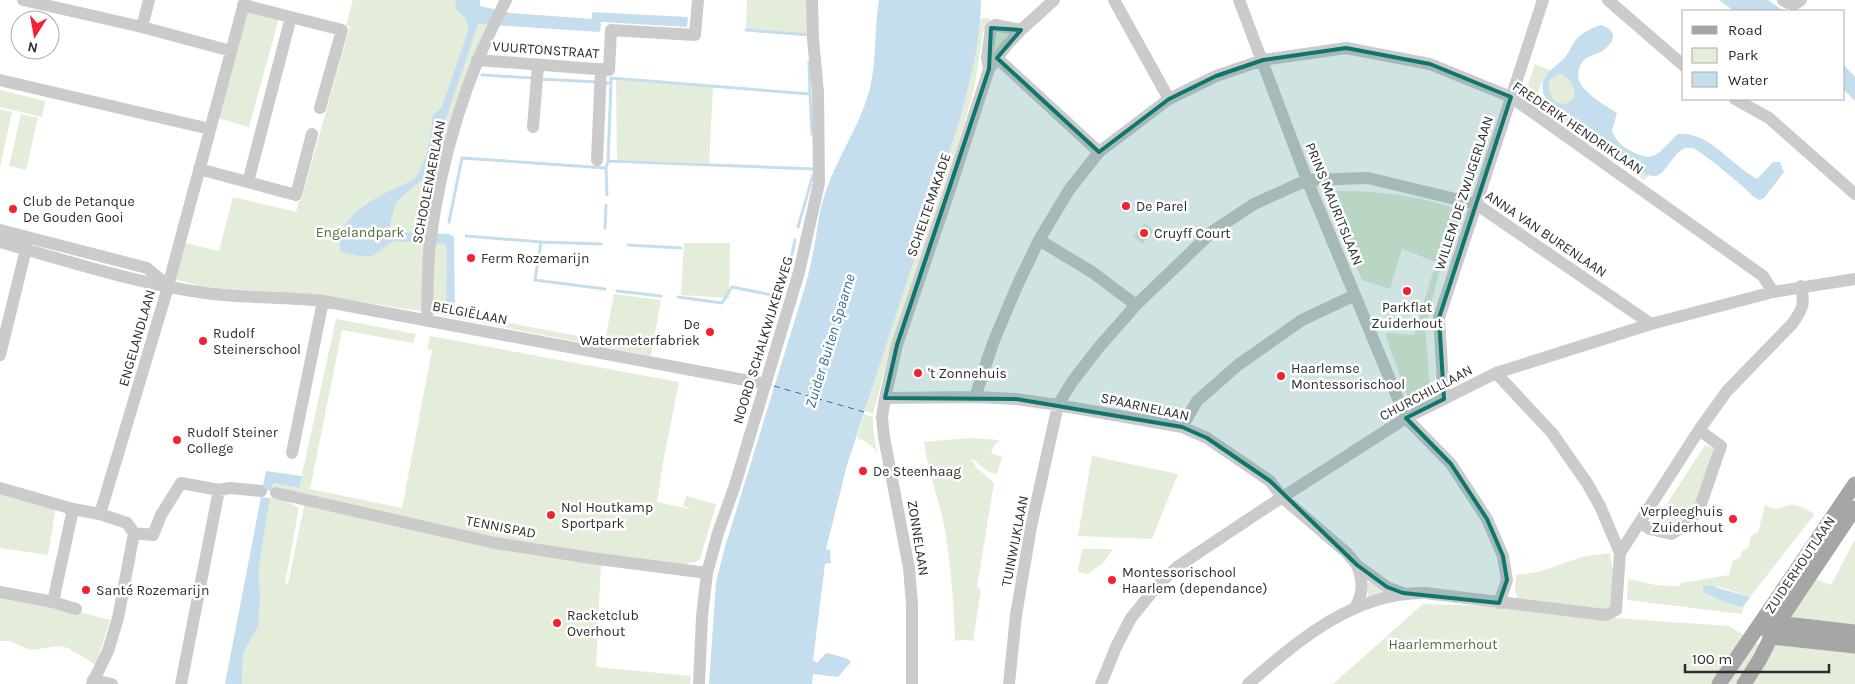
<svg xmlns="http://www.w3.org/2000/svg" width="1855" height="684" viewBox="0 0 1855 684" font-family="Karla,sans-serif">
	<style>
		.green { fill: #e4edda }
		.water { fill: #c5deee; fill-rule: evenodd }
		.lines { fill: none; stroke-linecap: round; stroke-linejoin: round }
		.stream { stroke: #c5deee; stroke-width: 3 }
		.ferry { stroke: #367197; stroke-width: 1; stroke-dasharray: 6 5; stroke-linecap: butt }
		.minor { stroke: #cbcbcb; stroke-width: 12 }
		.major { stroke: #a6a6a6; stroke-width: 15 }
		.marked { fill: #0f766e; fill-opacity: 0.2; stroke: #0f766e; stroke-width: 4; stroke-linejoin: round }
		.poi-dot { fill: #f32232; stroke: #fff; stroke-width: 2 }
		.labels { text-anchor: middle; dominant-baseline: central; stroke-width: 5; stroke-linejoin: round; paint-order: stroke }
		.street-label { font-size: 14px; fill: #2e2e2e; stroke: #fff }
		.poi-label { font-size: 14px; fill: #2e2e2e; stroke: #fff; text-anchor: start }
		.park-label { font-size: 14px; fill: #516d38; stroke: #fff }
		.water-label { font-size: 15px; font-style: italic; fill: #367197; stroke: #fff }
	</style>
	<rect width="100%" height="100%" fill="#fff"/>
	<path class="green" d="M 353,0 L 480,0 L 480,6 L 492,10 L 466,76 L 441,154 L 425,231 L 425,242 L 444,244 L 447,249 L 446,305 L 451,311 L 457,313 L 605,341 L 614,294 L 661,300 L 651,356 L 420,311 L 316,295 L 203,287 L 175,279 L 185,243 L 219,251 L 233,197 L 296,212 L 299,201 L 301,201 L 350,26 L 346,25 Z
		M 747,0 L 809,0 L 811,34 L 746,30 Z
		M 248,12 L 279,18 L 249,127 L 218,118 Z
		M 983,18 L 991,19 L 983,32 L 975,85 L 964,125 L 889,354 L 873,414 L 865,411 L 905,284 L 961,116 L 969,84 L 981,19 Z
		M 995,29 L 1010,32 L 994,53 Z
		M 1535,64 L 1550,70 L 1544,77 L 1536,97 L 1580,126 L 1634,167 L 1649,175 L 1644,180 L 1524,96 Z
		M 1559,74 C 1569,76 1577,89 1573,99 L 1565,104 L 1556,102 L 1550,95 L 1548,85 L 1554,76 Z
		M 616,80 L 688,83 L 713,87 L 709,163 L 617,160 Z
		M 0,90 L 45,101 L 42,117 L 0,107 Z
		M 0,109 L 12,112 L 0,167 Z
		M 21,114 L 38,118 L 26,170 L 9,166 Z
		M 1331,191 C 1373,190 1419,195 1459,210 L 1460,215 L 1439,274 L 1425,326 L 1430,390 L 1414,400 L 1410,400 L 1408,398 L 1386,337 L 1387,333 L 1414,335 L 1436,262 L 1402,249 L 1390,289 L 1362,280 L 1329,198 Z
		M 1145,223 L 1154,231 L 1142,244 L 1133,236 Z
		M 684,243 L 730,243 L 729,298 L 681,295 Z
		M 336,319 L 416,334 L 413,343 L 342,330 L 310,489 L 402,508 L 432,350 L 427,349 L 430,336 L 679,382 L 663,463 L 657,502 L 694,510 L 683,506 L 686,496 L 716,504 L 700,559 L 696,562 L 688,563 L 685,573 L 601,563 L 596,667 L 691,676 L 690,684 L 242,684 L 243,653 L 257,629 L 259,621 L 260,601 L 259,567 L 270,498 L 286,501 L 299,508 L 285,583 L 288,584 L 305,501 L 271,491 L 273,483 L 299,488 Z
		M 864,414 L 873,417 L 873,429 L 877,454 C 874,445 866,442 857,438 Z
		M 969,438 L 1000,440 L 994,445 L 991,453 L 1002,457 L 997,474 L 989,472 L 971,458 L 976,467 L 994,483 L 977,587 L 981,590 L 973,641 L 965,640 L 955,641 C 954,602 951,564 944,525 C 938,497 928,471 924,442 Z
		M 1705,445 L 1714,448 C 1709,462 1697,510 1688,518 C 1678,527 1667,528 1655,525 L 1670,499 Z
		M 1092,456 L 1178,474 L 1152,539 L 1078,536 Z
		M 0,491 L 56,507 L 48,555 L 0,548 Z
		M 1765,505 C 1779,513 1780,506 1792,505 C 1800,505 1809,511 1815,514 L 1750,597 L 1718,586 L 1709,596 L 1718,600 L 1743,607 L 1742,614 L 1627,600 L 1628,579 L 1656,585 L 1680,586 L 1680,583 L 1729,575 L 1733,561 L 1740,557 L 1742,551 L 1748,548 L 1751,536 L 1758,532 Z
		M 1855,539 L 1855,684 L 1333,684 L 1423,604 L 1497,606 L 1571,615 L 1729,626 L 1769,651 L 1815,579 L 1831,585 Z
		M 1082,549 L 1113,549 L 1105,561 L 1088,574 L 1078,572 Z
		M 1610,553 L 1613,571 L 1611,606 L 1607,609 L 1520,600 L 1517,597 L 1515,591 L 1516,575 L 1538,572 L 1582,557 Z
		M 1370,582 L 1387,592 L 1368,597 L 1367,583 Z
		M 0,595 L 45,603 L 110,620 L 96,665 L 68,648 L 60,646 L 31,650 L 9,641 L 0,641 Z"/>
	<path class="water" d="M 456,0 L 480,0 L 480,6 L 511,13 L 592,19 L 592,12 L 688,17 L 687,27 L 601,22 L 600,32 L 478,24 L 427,175 C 419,184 398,197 395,206 C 392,213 391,222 389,230 L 393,232 L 449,234 L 454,237 L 455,311 L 448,310 L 446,305 L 447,249 L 444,244 L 394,241 L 372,256 L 360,256 L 341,252 C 339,246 340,242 341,236 C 347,208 389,191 413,180 C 427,167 431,134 433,115 L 442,107 L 469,28 L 466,19 L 455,8 Z
		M 879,0 L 981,0 C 981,39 971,78 961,116 L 847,465 L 826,549 L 830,550 L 831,563 L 825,564 L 813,660 L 817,663 L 825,654 L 827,653 L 846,658 L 851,662 L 838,677 L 813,674 L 812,684 L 709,684 L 716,582 L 725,547 L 805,287 C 808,275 811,264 813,253 C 817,234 818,215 824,197 C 836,158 860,127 870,88 C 877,59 874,29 879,0 Z
		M 1719,0 L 1768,0 L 1784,11 L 1734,11 Z
		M 1601,25 C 1617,30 1616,40 1604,50 C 1597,55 1588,55 1583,61 C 1579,66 1577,73 1579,80 C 1582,92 1606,106 1617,113 L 1612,131 C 1617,142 1622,147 1633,152 C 1657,165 1661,148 1678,134 C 1709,131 1732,166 1757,179 L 1773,162 L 1780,162 L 1784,172 L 1764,198 L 1759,200 L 1754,197 C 1745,188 1701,150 1692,148 C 1674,144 1669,175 1654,176 C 1638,177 1597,137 1582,127 C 1574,122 1564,117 1557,110 C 1552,106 1545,99 1543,92 C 1540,76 1550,71 1560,62 C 1567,57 1569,51 1573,44 C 1578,34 1591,28 1601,25 ZM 1559,74 C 1569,76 1577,89 1573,99 L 1565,104 L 1556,102 C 1547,92 1545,79 1559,74 Z
		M 1844,65 L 1855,77 L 1855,101 L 1844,90 Z
		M 266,471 L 302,476 L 299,488 L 273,483 L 271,491 L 262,490 Z
		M 261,497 L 270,498 L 259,567 L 260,601 L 259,621 L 257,629 L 243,653 L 242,684 L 225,684 Z
		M 1708,585 L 1750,597 L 1743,607 C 1729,604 1715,600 1703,591 L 1703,586 Z"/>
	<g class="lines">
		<path class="stream" d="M 746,30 L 809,35
			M 809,62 L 810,94
			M 482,75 L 533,78
			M 539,79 L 598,82
			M 604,83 L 611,83 L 608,161
			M 611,83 L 611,78 L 810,94 L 812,134
			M 606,168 L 607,195
			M 449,222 L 462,158 L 606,168 L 608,161 L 815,169
			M 798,227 L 813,175
			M 605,228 L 606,205
			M 466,236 L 541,242 L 535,280 L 605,289
			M 541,242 L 601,244
			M 628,245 L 681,248
			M 789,268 L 795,240
			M 617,291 L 661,296
			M 678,297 L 722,303 L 732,287 L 782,297 L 786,280"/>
		<path class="ferry" d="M 774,386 L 864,412"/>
		<path class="minor" d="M 23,0 L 142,27 L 231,51
			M 1114,0 L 1169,99
			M 1239,0 L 1307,180 L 1406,418 L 1451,464 L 1487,519 L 1503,556 L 1507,580 L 1499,603
			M 1608,0 L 1684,66
			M 1783,0 L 1788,3 L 1795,4 L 1801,0
			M 243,5 L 342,30 L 320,108
			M 142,27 L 149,0
			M 997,58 L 1099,152
			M 477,60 L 609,70 L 611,30 L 695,35 L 698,0
			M 989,69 L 987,58 L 991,28 L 995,25 L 1021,30 L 1054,0
			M 0,80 L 210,129
			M 1735,99 L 1769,118 L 1855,194
			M 533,127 L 538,65
			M 597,160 L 601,69
			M 199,169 L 296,195 L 312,134
			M 248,182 L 291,17
			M 0,230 L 147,268 L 166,284
			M 1039,240 L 1092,272 L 1136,305
			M 0,242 C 67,261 135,283 205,293 C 244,298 284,297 323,301 L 766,384
			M 427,320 C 428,295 427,268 430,243 C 441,158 466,76 506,0
			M 0,355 L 28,241
			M 975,397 L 993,343 L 1017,286 L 1039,240 L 1069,190 L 1099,152 L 1169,99 L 1216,76 L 1263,60 L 1346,48 L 1430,64 L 1511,97 L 1763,276 L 1773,292
			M 885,398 L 975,397 L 1016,399 L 1058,405 L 1182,427 L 1207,438 L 1270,481 L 1283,498 L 1347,553 L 1357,565 L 1387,587 L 1403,593
			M 1444,399 L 1439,318 L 1543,0
			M 1182,427 L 1197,401 L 1238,365 L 1302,320 L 1355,295
			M 292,453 L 323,301
			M 0,488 L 73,509 L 100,514 L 127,523 L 134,533 L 153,535 L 161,515 L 181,483 L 219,490 L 230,488 L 261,491
			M 276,493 L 495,543 L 591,558 L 707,573
			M 100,514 L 165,297 L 245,0
			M 1641,523 L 1650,529 L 1671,534 L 1689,524 L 1701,504 L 1721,446 L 1699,430
			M 1620,553 L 1699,430 L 1727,391 L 1792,324 C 1803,309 1805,304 1801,286
			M 0,592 L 53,602 L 73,509
			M 53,602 L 76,609
			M 1355,608 C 1364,592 1363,582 1357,565
			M 93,680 L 112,684
			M 92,684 L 108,651 L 118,618 L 134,533
			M 181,684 L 219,490
			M 699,684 L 702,616 L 707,573 L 718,533 L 735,485 L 799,272 L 819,183 L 818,92 L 813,39 L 812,0
			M 912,684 L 912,604 L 909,568 L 884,437 L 882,417 L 885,398 L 897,345 L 950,189 L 989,69 L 1007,45 L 1021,30
			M 1009,684 L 1016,615 L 1031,527 L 1058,405 L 1072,382 L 1099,347 L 1136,305 L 1213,231 L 1254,204 L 1307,180 L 1368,178 L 1476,204 L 1651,324
			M 1101,684 L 1116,647 L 1131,618 L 1157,586 L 1177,567 L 1267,507 L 1406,418 L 1496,373 L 1651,324 L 1773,292 L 1855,279
			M 1248,684 C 1299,640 1354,592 1425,593 L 1606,615 L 1616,610 L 1620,553 L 1600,506 L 1587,483 L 1552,433 L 1496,373"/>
		<path class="major" d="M 1770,622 L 1855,632
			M 1766,629 L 1772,637 L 1855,646
			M 1719,684 L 1855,484
			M 1744,684 L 1760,659 L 1778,623 L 1855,508"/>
	</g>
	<path class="marked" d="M 991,28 L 1021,30 L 997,58 L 1099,152 L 1169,99 L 1216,76 L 1263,60 L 1346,48 L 1430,64 L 1511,97 L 1439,318 L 1444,399 L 1406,418 L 1451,464 L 1487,519 L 1503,556 L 1507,580 L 1499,603 L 1403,593 L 1387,587 L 1357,565 L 1270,481 L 1207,438 L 1182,427 L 1016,399 L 885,398 L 897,345 L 989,69 Z"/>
	<g class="poi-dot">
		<circle cx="1126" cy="206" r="5"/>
		<circle cx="13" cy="209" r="5"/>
		<circle cx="1144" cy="233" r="5"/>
		<circle cx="471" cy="258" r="5"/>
		<circle cx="1407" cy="291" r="5"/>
		<circle cx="710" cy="332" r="5"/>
		<circle cx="203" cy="341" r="5"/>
		<circle cx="918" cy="373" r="5"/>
		<circle cx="1281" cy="376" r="5"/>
		<circle cx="177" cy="440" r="5"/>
		<circle cx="863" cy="471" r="5"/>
		<circle cx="551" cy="515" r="5"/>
		<circle cx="1733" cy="519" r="5"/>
		<circle cx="1112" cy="580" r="5"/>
		<circle cx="86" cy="590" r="5"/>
		<circle cx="557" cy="623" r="5"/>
	</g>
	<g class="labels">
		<g class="street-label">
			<text transform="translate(546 50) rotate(4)">VUURTONSTRAAT</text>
			<text transform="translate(1578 128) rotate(34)">FREDERIK HENDRIKLAAN</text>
			<text transform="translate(429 182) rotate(-79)">SCHOOLENAERLAAN</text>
			<text transform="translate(1464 193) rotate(-72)">WILLEM DE ZWIJGERLAAN</text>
			<text transform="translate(1334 204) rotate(68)">PRINS MAURITSLAAN</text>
			<text transform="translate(929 205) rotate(-71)">SCHELTEMAKADE</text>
			<text transform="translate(1546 234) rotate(34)">ANNA VAN BURENLAAN</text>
			<text transform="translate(470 313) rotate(11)">BELGIËLAAN</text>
			<text transform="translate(137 338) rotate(-74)">ENGELANDLAAN</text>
			<text transform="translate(763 340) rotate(-73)">NOORD SCHALKWIJKERWEG</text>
			<text transform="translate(1426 393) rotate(-28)">CHURCHILLLAAN</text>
			<text transform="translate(1145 407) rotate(12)">SPAARNELAAN</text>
			<text transform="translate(501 527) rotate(11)">TENNISPAD</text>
			<text transform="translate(918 538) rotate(81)">ZONNELAAN</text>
			<text transform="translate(1015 541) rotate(-79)">TUINWIJKLAAN</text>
			<text transform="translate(1800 565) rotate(-56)">ZUIDERHOUTLAAN</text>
		</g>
		<g class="poi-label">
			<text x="23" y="201">Club de Petanque<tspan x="23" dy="16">De Gouden Gooi</tspan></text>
			<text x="1136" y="206">De Parel</text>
			<text x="1154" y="233">Cruyff Court</text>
			<text x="481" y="258">Ferm Rozemarijn</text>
			<text x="1407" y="307" text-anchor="middle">Parkflat<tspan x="1407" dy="16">Zuiderhout</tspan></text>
			<text x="700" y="324" text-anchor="end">De<tspan x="700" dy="16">Watermeterfabriek</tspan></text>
			<text x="213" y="333">Rudolf<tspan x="213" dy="16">Steinerschool</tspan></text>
			<text x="1291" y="368">Haarlemse<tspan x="1291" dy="16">Montessorischool</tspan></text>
			<text x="928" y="373">'t Zonnehuis</text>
			<text x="187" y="432">Rudolf Steiner<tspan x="187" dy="16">College</tspan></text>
			<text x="873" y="471">De Steenhaag</text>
			<text x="561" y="507">Nol Houtkamp<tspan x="561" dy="16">Sportpark</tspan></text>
			<text x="1723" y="511" text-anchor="end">Verpleeghuis<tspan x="1723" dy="16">Zuiderhout</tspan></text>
			<text x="1122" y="572">Montessorischool<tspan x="1122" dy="16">Haarlem (dependance)</tspan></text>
			<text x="96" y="590">Santé Rozemarijn</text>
			<text x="567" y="615">Racketclub<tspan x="567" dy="16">Overhout</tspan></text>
		</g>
		<g class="park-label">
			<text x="360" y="232">Engelandpark</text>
			<text x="1443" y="644">Haarlemmerhout</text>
		</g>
		<g class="water-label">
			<text transform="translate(830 341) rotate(-73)">Zuider Buiten Spaarne</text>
		</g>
	</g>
	<rect x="1682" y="10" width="162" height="90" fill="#ffffff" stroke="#ababab"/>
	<rect x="1692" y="26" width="25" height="8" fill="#a6a6a6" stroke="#ababab"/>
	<text x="1728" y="35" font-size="15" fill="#2e2e2e">Road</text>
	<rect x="1692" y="48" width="25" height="15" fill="#e4edda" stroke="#ababab"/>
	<text x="1728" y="60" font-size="15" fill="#2e2e2e">Park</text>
	<rect x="1692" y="72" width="25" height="15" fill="#c5deee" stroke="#ababab"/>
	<text x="1728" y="85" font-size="15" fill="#2e2e2e">Water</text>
	<g transform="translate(35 35) rotate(191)"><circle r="24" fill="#ffffff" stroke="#ababab"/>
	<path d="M0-4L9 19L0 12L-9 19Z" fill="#f32232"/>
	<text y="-8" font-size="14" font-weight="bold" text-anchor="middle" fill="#2e2e2e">N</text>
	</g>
	<path d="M1685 664v8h144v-8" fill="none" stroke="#2e2e2e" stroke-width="2.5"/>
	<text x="1692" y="664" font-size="15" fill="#2e2e2e" stroke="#ffffff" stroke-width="4" paint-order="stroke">100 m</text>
</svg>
